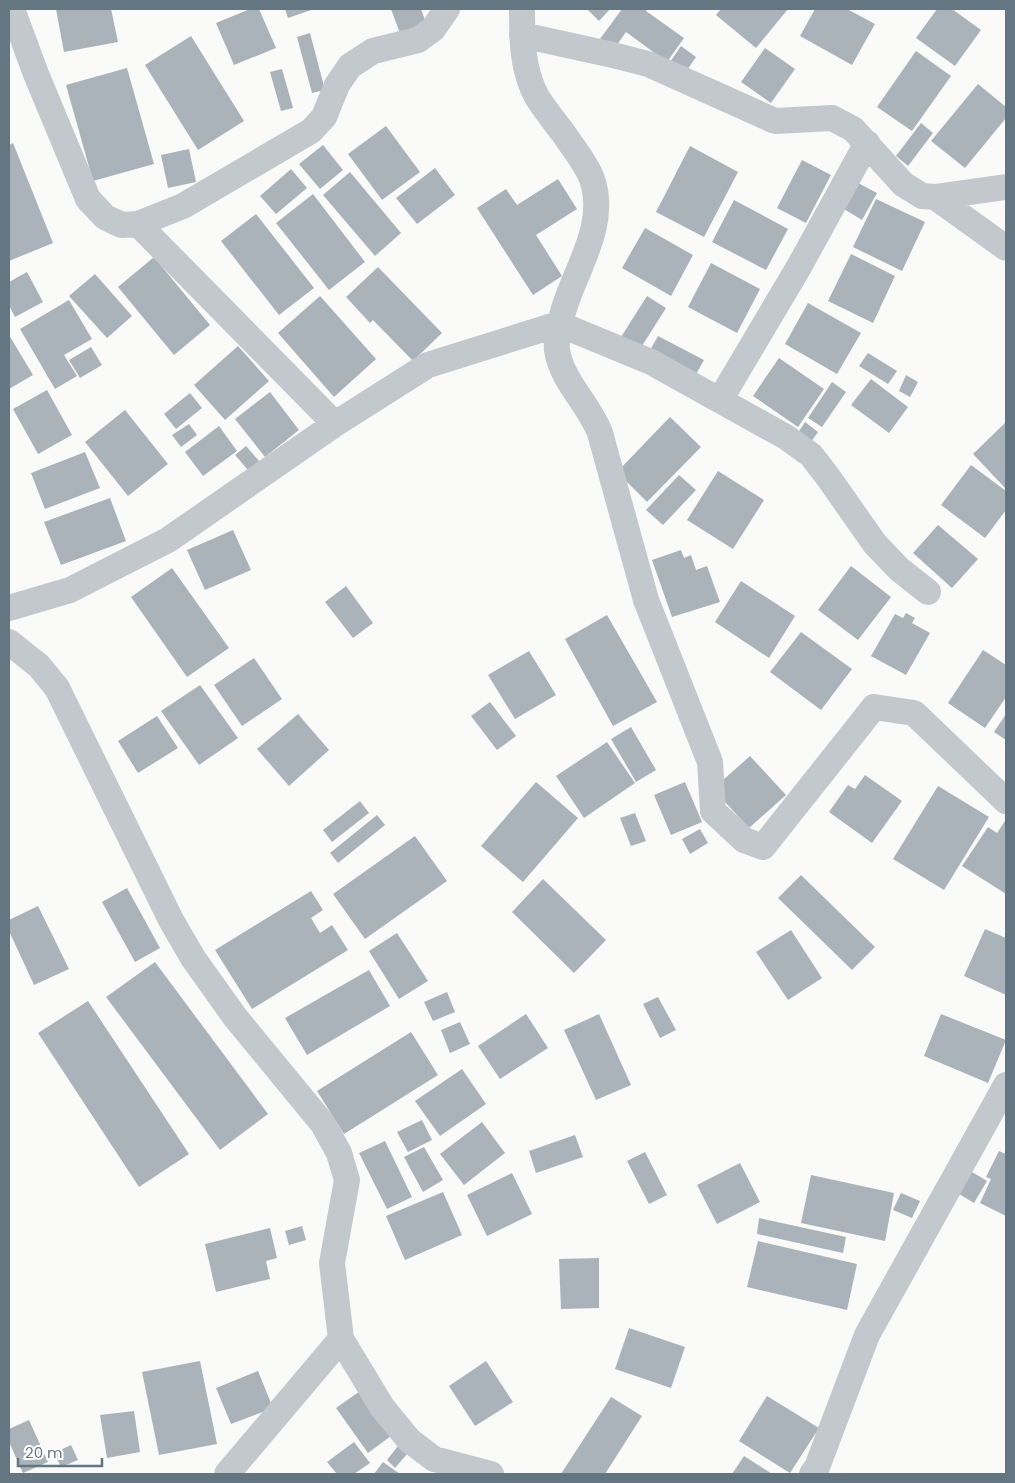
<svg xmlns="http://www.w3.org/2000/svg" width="1015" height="1483" viewBox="0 0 1015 1483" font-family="Poppins,sans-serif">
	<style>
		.building { fill: #aab3b9 }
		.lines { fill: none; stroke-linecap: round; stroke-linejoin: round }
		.minor { stroke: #c3c8cc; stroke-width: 26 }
	</style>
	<rect width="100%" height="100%" fill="#fafaf8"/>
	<path class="building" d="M 56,9 L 111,9 L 118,42 L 64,52 Z
		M 250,9 L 259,9 L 276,48 L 234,65 L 216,23 Z
		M 285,9 L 314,9 L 288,18 Z
		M 391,9 L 421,9 L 427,26 L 401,36 Z
		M 587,9 L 610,9 L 599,21 Z
		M 622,9 L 648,9 L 646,11 L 684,38 L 667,62 L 626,32 L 614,49 L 600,39 Z
		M 721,9 L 788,9 L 756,48 L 716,15 Z
		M 815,9 L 847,9 L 875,24 L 852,65 L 800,36 Z
		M 937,9 L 952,9 L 981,30 L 955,66 L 916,38 Z
		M 310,33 L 325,90 L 312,93 L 297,37 Z
		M 191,36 L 244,121 L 198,150 L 145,65 Z
		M 681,46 L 696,57 L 685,73 L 670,62 Z
		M 765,48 L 795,69 L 771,103 L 741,82 Z
		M 916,51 L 951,76 L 912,131 L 877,107 Z
		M 127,68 L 154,164 L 93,181 L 66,85 Z
		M 282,69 L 293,108 L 281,111 L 270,72 Z
		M 978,84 L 1006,107 L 1006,118 L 965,168 L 931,141 Z
		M 921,123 L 933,133 L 908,166 L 896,156 Z
		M 386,126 L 420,172 L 382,200 L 348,154 Z
		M 13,143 L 53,243 L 9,261 L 9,145 Z
		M 323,145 L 343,170 L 320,189 L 299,164 Z
		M 690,146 L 738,172 L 704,237 L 656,212 Z
		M 189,149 L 196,182 L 168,188 L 161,155 Z
		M 802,160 L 831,175 L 806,223 L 777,208 Z
		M 435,168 L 455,195 L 417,224 L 396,198 Z
		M 291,169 L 307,188 L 276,214 L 260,196 Z
		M 350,172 L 401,233 L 375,256 L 323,195 Z
		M 558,179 L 577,209 L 536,235 L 562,276 L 533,295 L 477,208 L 506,189 L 517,205 Z
		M 858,183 L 877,193 L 862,220 L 844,209 Z
		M 313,194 L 365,262 L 329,290 L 276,223 Z
		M 876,199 L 925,222 L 902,271 L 853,247 Z
		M 734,200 L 788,229 L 766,270 L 712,242 Z
		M 256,214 L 314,288 L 279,315 L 221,241 Z
		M 645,228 L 693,255 L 671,296 L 622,268 Z
		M 851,254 L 895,276 L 873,323 L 828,301 Z
		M 154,257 L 210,325 L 174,355 L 118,287 Z
		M 711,263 L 760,289 L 737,333 L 688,307 Z
		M 378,267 L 442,333 L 413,361 L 373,320 L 370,323 L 346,297 Z
		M 27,272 L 43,302 L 15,317 L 9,305 L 9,282 Z
		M 95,274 L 132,316 L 107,338 L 69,296 Z
		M 320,296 L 376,359 L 334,397 L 278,333 Z
		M 647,296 L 666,308 L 640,349 L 621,337 Z
		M 69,300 L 92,339 L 64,355 L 77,376 L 55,389 L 20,329 Z
		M 808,303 L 861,333 L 837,374 L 785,344 Z
		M 9,335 L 33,375 L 9,389 Z
		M 658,336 L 704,360 L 695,376 L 649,352 Z
		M 238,346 L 269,381 L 225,420 L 194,385 Z
		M 91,347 L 102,365 L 80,378 L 69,360 Z
		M 868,353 L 897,371 L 888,384 L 859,366 Z
		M 779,358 L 824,389 L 798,427 L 753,396 Z
		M 906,375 L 918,382 L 910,397 L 899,391 Z
		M 871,379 L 908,407 L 889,433 L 851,405 Z
		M 832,382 L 846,392 L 822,427 L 808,418 Z
		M 47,390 L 72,435 L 38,454 L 13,409 Z
		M 270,392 L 299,430 L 265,457 L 235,419 Z
		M 190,393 L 202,408 L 176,429 L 164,414 Z
		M 125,410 L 168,464 L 128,496 L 85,442 Z
		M 670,417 L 701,447 L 647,502 L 617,472 Z
		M 805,422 L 818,432 L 811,442 L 798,433 Z
		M 1006,422 L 1006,489 L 973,454 Z
		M 189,424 L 197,435 L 181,447 L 172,435 Z
		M 219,426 L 237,451 L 203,476 L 185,452 Z
		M 246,446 L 259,461 L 248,470 L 235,455 Z
		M 85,452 L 100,488 L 45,509 L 31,473 Z
		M 971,465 L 1006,491 L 1006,510 L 985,538 L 941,505 Z
		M 718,471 L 764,500 L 733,549 L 687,520 Z
		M 679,475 L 696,490 L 663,525 L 646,510 Z
		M 110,498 L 126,541 L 61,565 L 44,522 Z
		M 938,525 L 978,559 L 952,588 L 913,553 Z
		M 233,530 L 251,570 L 205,590 L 187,550 Z
		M 681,550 L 684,558 L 691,555 L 696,570 L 707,566 L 720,602 L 672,617 L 652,560 Z
		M 851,566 L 891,597 L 858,640 L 818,610 Z
		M 172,568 L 229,648 L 187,677 L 131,597 Z
		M 741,581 L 795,616 L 769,658 L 715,622 Z
		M 346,586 L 373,623 L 353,638 L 325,602 Z
		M 906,613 L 915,618 L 912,623 L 930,633 L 906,675 L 871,656 L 895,614 L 903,618 Z
		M 607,615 L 657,702 L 613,726 L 565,639 Z
		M 801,632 L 852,669 L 821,710 L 770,672 Z
		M 983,650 L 1006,665 L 1006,697 L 985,728 L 948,703 Z
		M 529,651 L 556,695 L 515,719 L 488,675 Z
		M 254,658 L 282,699 L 242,726 L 214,685 Z
		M 200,685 L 238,738 L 199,765 L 161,711 Z
		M 490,702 L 516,736 L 497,750 L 471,716 Z
		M 298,714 L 329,750 L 289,786 L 257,749 Z
		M 1006,714 L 1006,740 L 994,732 Z
		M 157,716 L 178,748 L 138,773 L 118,741 Z
		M 631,727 L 656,770 L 636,782 L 611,739 Z
		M 607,742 L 635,783 L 584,818 L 556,776 Z
		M 750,756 L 786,795 L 749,828 L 713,789 Z
		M 865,775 L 902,801 L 872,843 L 829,812 L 848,785 L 855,789 Z
		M 536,782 L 578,818 L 523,882 L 481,846 Z
		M 685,782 L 702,822 L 671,835 L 654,795 Z
		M 938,786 L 989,817 L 944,890 L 893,859 Z
		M 360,801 L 369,813 L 332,842 L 323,830 Z
		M 635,813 L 646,841 L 631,846 L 620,818 Z
		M 377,815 L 385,825 L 338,863 L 330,853 Z
		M 1005,821 L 1006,822 L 1006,894 L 962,866 L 988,827 L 997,833 Z
		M 700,829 L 708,843 L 690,854 L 682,839 Z
		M 415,836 L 447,881 L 365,939 L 333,894 Z
		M 801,875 L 875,947 L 852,970 L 778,898 Z
		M 543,879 L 606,940 L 574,973 L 512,912 Z
		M 127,888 L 160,948 L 135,962 L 102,902 Z
		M 311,891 L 323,910 L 311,918 L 320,933 L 332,925 L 348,950 L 252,1009 L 215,950 Z
		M 38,906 L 69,969 L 34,985 L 9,931 L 9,920 Z
		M 985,929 L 1006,938 L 1006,995 L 964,976 Z
		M 791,930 L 822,978 L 788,1000 L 756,952 Z
		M 397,933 L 428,981 L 399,999 L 369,951 Z
		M 155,962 L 268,1114 L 220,1150 L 106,997 Z
		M 369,970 L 390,1006 L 307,1055 L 285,1018 Z
		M 447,992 L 455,1012 L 433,1021 L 424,1002 Z
		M 658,997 L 676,1030 L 660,1038 L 643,1004 Z
		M 88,1001 L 189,1154 L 139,1187 L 38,1033 Z
		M 526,1014 L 548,1048 L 500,1079 L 478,1046 Z
		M 599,1014 L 631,1085 L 596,1100 L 564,1030 Z
		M 941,1014 L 1006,1040 L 988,1083 L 924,1056 Z
		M 460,1022 L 470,1044 L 450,1053 L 441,1030 Z
		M 411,1032 L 438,1075 L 344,1134 L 317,1091 Z
		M 462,1069 L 486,1104 L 440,1136 L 415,1101 Z
		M 422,1120 L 432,1140 L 408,1152 L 397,1132 Z
		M 482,1122 L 505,1153 L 464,1185 L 440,1154 Z
		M 575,1135 L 583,1157 L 536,1173 L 529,1151 Z
		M 385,1141 L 412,1197 L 387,1209 L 359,1153 Z
		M 424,1147 L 443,1180 L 423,1192 L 404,1157 Z
		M 999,1151 L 1006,1154 L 1006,1216 L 980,1203 L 991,1179 L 986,1177 Z
		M 645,1152 L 667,1195 L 649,1204 L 627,1161 Z
		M 740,1163 L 760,1202 L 717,1224 L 697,1185 Z
		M 967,1169 L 987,1181 L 974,1203 L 954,1191 Z
		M 512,1173 L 532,1214 L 487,1236 L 467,1195 Z
		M 811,1175 L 894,1193 L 885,1241 L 801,1223 Z
		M 443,1192 L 462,1235 L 405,1260 L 386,1216 Z
		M 901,1193 L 920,1201 L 912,1218 L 893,1210 Z
		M 759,1218 L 846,1237 L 843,1253 L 757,1234 Z
		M 302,1226 L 306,1240 L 289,1245 L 285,1231 Z
		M 270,1228 L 277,1258 L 266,1261 L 270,1279 L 216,1292 L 205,1244 Z
		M 758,1241 L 857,1264 L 847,1310 L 747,1287 Z
		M 599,1258 L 599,1308 L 561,1309 L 559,1259 Z
		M 629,1328 L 685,1347 L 671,1388 L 615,1369 Z
		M 200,1361 L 217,1444 L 159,1455 L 142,1372 Z
		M 486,1361 L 513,1402 L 475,1426 L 449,1386 Z
		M 258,1371 L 273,1408 L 231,1424 L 216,1388 Z
		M 363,1389 L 395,1433 L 368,1453 L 336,1408 Z
		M 767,1396 L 819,1428 L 790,1473 L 739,1441 Z
		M 611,1397 L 642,1416 L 605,1474 L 561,1474 Z
		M 134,1411 L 140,1452 L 107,1458 L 100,1415 Z
		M 29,1420 L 48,1462 L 23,1473 L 9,1442 L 9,1429 Z
		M 354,1442 L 370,1463 L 354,1474 L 337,1474 L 327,1462 Z
		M 71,1445 L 78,1460 L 61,1467 L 54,1453 Z
		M 398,1446 L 407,1454 L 395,1468 L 387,1460 Z
		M 744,1456 L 772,1474 L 732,1474 Z
		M 383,1462 L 400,1474 L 374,1474 Z"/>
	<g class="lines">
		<path class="minor" d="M 12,9 L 36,74 L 88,199 L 105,217 L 113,221 L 122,225 L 138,224 L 183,206 L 311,131 L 324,117 L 337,85 L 350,66 L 373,51 L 418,40 L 433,29 L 447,9
			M 522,9 C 522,39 522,70 537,97 C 545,110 555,122 564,134 C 573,148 586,163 592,179 C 608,226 575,269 563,312 C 559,324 556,338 557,350 C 561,380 589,404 600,433 L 646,600 L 710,762 L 713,811 L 744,840 L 763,847 L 874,707 L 914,713 L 1006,801
			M 522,35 L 613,55 L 648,64 L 775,121 L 832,118 L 853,129 L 903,184 L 922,196 L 935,197 L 1006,187
			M 935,197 L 1006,248
			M 138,224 L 335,424
			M 720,400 L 800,265 L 867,143
			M 9,608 L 70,590 L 168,540 L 335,424 L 428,365 L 559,324 L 651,362 L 786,437 L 811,455 L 828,477 L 875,544 L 899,569 L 928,592
			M 9,642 L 39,666 L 57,688 L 171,920 L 193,958 L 235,1017 L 323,1124 L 339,1153 L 347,1180 L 332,1263 L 341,1339 L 382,1407 L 409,1440 L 434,1459 L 491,1474
			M 227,1474 L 341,1339
			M 812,1474 L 817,1467 L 867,1335 L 1006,1085"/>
	</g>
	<rect width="1015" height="1483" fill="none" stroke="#657683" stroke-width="20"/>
	<path d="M18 1458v8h84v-8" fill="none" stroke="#657683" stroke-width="2.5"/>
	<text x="25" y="1458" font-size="15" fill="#657683" stroke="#ffffff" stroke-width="4" paint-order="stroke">20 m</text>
</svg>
